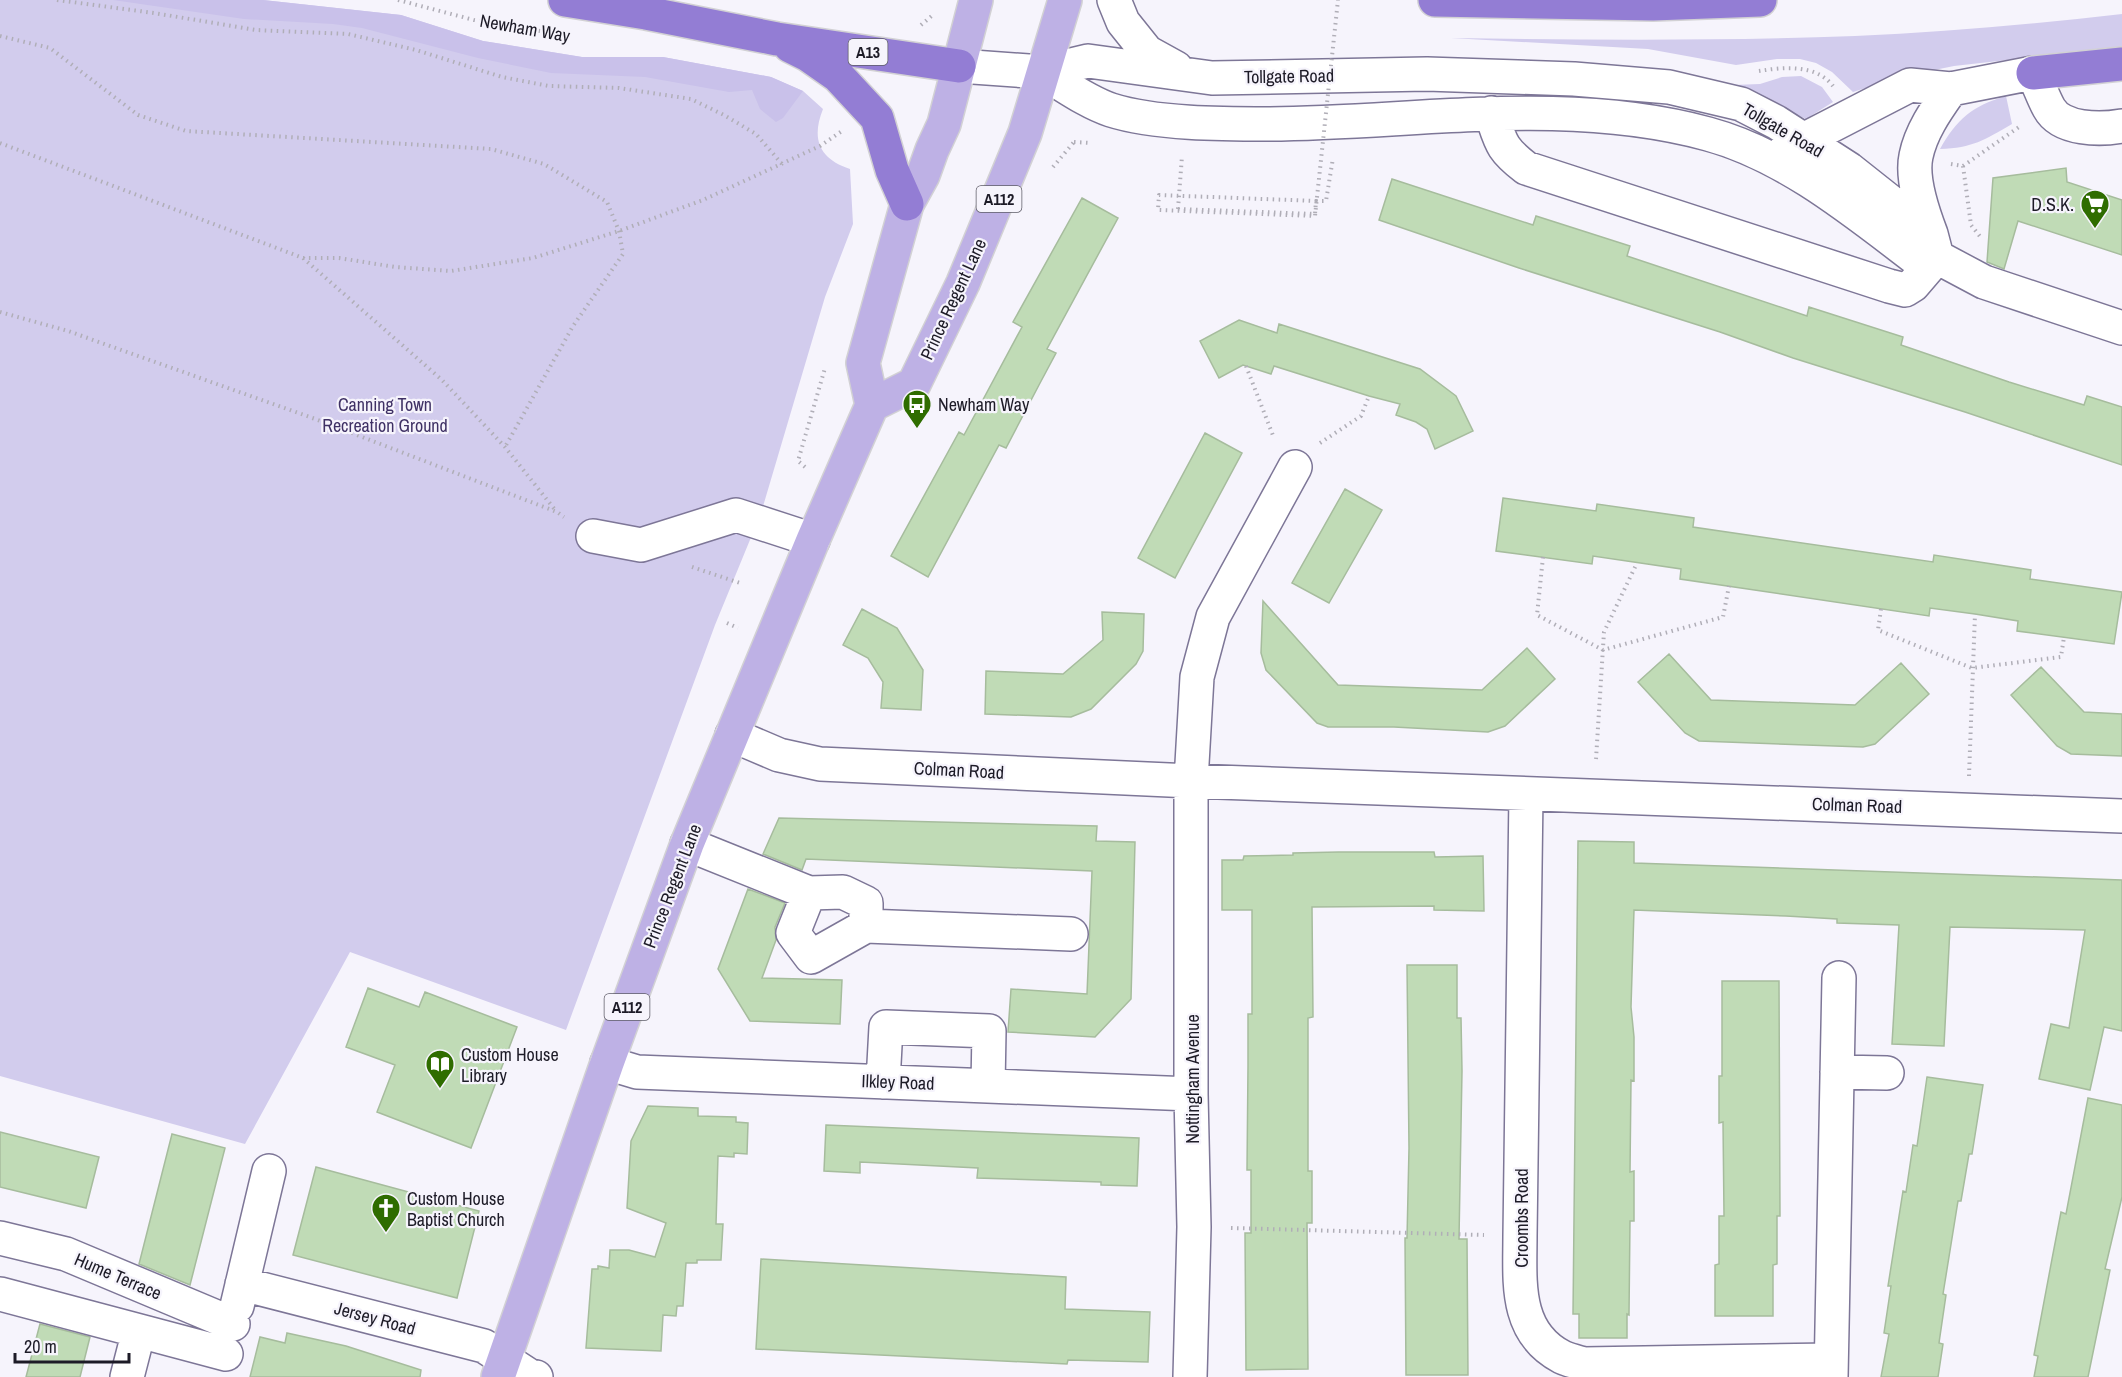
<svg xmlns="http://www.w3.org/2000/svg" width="2122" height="1377" viewBox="0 0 2122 1377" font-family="'Archivo Narrow',sans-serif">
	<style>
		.green { fill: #d2cced }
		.forest { fill: #c9c1ea }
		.building { fill: #c0dbb6; stroke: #a6bc9d; stroke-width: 1.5 }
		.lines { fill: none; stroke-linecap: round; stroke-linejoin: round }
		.minor-casing { stroke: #7d7697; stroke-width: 36 }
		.major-casing { stroke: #d2d1d4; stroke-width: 36 }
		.highway-casing { stroke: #d2d1d4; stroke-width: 36 }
		.path { stroke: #b0aeb7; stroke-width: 4; stroke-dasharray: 1.5 4.5; stroke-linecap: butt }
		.minor { stroke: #fff; stroke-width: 33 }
		.major { stroke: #beb1e5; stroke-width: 33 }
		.highway { stroke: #937dd4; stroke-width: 33 }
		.path-bridge { stroke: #b0aeb7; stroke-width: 4; stroke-dasharray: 1.5 4.5; stroke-linecap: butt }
		.labels { text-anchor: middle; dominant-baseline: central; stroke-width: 4.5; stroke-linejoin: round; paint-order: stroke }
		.shield { fill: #f6f4fc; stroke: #5e5c67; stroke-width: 1.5 }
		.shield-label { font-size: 16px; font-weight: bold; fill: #1d1b27 }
		.street-label { font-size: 18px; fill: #1d1b27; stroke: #f6f4fc }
		.poi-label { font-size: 18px; fill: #1d1b27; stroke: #f6f4fc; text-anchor: start }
		.park-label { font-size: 18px; fill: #3f3165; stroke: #f6f4fc }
	</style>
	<rect width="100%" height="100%" fill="#f6f4fc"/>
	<path class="green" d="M 0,0 L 263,0 L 401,15 L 483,41 L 582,57 L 663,57 L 771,77 L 803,91 L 823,109 C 811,139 819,159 850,169 L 853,224 L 825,297 L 761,513 L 715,625 L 566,1030 L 350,952 L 245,1144 L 0,1076 Z
		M 2122,14 L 2122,47 L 1954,66 L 1900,77 L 1853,92 L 1832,72 L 1816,63 L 1800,59 L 1777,59 L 1736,65 L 1648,49 L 1451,38 C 1586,40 1721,41 1855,36 C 1944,32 2034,24 2122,14 Z
		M 1801,76 L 1822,87 L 1833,102 L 1806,119 L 1770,103 L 1732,90 L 1733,85 L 1760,84 L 1782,77 Z
		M 2006,96 L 2012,124 C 1984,140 1973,148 1940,149 C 1957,119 1972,106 2006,96 Z"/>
	<path class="forest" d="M 113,0 L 263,0 L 401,15 L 483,41 L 582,57 L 663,57 L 771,77 L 803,91 L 783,118 L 776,122 L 760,109 L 752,90 L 729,92 L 645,77 L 551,73 L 478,58 L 362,28 L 333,24 L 244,19 Z"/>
	<path class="building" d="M 2066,168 L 2067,182 L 2122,200 L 2122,255 L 2018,221 L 2004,269 L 1987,262 L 1993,178 Z
		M 1392,179 L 1533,225 L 1536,216 L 1630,246 L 1627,256 L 1807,316 L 1809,307 L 1903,337 L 1901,345 L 2009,382 L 2084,405 L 2087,396 L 2122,407 L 2122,465 L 1965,412 L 1793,358 L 1720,332 L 1519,268 L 1379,220 Z
		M 1082,198 L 1118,218 L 1047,349 L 1056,353 L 1039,385 L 1006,448 L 999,445 L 928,577 L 891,556 L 959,432 L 964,435 L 1022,327 L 1013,322 Z
		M 1239,320 L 1277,333 L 1279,324 L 1420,369 L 1456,396 L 1473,431 L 1435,449 L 1427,429 L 1416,422 L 1396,415 L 1400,404 L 1369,396 L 1274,366 L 1271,374 L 1243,365 L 1219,378 L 1200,341 Z
		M 1205,433 L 1242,453 L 1175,578 L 1138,558 Z
		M 1345,489 L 1382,510 L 1329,603 L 1292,583 Z
		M 1503,498 L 1596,511 L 1597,504 L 1694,518 L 1693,527 L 1933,562 L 1934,555 L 2031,570 L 2030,579 L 2122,592 L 2114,644 L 2017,631 L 2018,621 L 1975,614 L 1930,608 L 1929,616 L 1680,579 L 1681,569 L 1593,556 L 1592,564 L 1496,551 Z
		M 1263,601 L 1338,685 L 1482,690 L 1527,648 L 1555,679 L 1505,726 L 1488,732 L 1394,727 L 1328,727 L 1317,723 L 1266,670 L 1261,653 Z
		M 862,609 L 897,628 L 923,670 L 921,710 L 881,708 L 883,682 L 868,658 L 843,645 Z
		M 1102,612 L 1144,614 L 1143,651 L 1136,664 L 1091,709 L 1071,717 L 985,714 L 986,671 L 1063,674 L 1103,640 Z
		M 1669,654 L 1711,700 L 1855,705 L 1901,663 L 1929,694 L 1875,744 L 1863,747 L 1699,741 L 1685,733 L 1638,682 Z
		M 2041,667 L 2084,712 L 2122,714 L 2122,756 L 2071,754 L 2057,746 L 2011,695 Z
		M 779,818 L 1097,826 L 1096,841 L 1135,842 L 1131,999 L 1095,1037 L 1008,1032 L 1011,989 L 1087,994 L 1092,871 L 806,859 L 802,870 L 763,854 Z
		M 1578,841 L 1634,842 L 1634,863 L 2122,880 L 2122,1031 L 2104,1027 L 2090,1090 L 2039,1079 L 2051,1024 L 2069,1028 L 2085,930 L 1950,927 L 1944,1046 L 1892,1044 L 1899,925 L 1837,923 L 1837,919 L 1786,916 L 1634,910 L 1631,1007 L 1634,1037 L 1634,1081 L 1631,1080 L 1630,1172 L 1634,1171 L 1634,1221 L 1630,1221 L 1629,1315 L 1627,1314 L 1627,1338 L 1579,1338 L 1579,1314 L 1573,1314 Z
		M 1339,852 L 1434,852 L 1435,857 L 1483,856 L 1484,911 L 1434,910 L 1434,906 L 1312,907 L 1313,1017 L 1308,1018 L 1308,1171 L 1312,1171 L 1312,1223 L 1307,1223 L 1308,1369 L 1246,1370 L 1245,1233 L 1251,1233 L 1251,1170 L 1247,1170 L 1248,1066 L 1248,1014 L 1252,1014 L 1252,910 L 1222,910 L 1222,860 L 1243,860 L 1244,856 L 1293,855 L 1293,853 Z
		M 748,889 L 785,903 L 775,927 L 776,940 L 762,978 L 842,980 L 840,1024 L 750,1021 L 718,969 Z
		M 1407,965 L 1457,965 L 1457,1018 L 1461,1018 L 1462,1071 L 1459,1239 L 1467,1239 L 1468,1375 L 1406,1375 L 1405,1238 L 1407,1238 L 1409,1148 Z
		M 1722,981 L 1779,981 L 1780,1216 L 1777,1216 L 1777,1264 L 1773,1265 L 1773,1316 L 1715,1316 L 1715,1265 L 1719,1264 L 1719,1216 L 1724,1216 L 1723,1122 L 1719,1123 L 1719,1076 L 1722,1076 Z
		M 368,988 L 419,1007 L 425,992 L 517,1027 L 471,1148 L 377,1112 L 395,1065 L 346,1047 Z
		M 1927,1077 L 1983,1085 L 1972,1154 L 1969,1154 L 1961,1201 L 1958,1201 L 1943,1294 L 1946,1295 L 1939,1343 L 1943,1344 L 1938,1377 L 1881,1377 L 1889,1334 L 1884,1333 L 1891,1286 L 1888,1286 L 1903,1191 L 1906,1192 L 1913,1145 L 1917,1146 Z
		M 2088,1098 L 2122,1105 L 2122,1197 L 2105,1269 L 2110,1270 L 2088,1377 L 2034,1377 L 2038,1356 L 2034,1355 L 2052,1259 L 2061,1212 L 2066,1214 Z
		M 648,1106 L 698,1108 L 698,1116 L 736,1117 L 736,1122 L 748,1123 L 747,1154 L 734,1153 L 734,1157 L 718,1156 L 716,1224 L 723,1224 L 721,1260 L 697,1260 L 697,1263 L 686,1263 L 683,1306 L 677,1306 L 676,1316 L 663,1315 L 661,1351 L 586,1348 L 592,1269 L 598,1269 L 598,1266 L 609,1268 L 610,1250 L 629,1250 L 655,1257 L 666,1223 L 627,1208 L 631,1141 Z
		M 826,1125 L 1139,1138 L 1137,1186 L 1101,1185 L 1101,1182 L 977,1178 L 978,1168 L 860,1162 L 860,1173 L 824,1171 Z
		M 0,1132 L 99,1157 L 86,1208 L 0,1187 Z
		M 172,1134 L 225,1148 L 190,1285 L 139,1264 Z
		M 316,1167 L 479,1211 L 457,1298 L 293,1255 Z
		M 761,1259 L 1066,1277 L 1065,1309 L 1150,1312 L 1148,1362 L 1068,1360 L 1067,1364 L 756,1349 Z
		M 40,1324 L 90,1337 L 80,1377 L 26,1377 Z
		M 287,1333 L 346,1346 L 421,1370 L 420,1377 L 250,1377 L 260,1337 L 285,1343 Z"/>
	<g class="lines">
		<g class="minor-casing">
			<path id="minor" d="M 1114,0 L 1123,22 L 1147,52 L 1176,68
				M 959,66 L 1042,72 L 1088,61 L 1212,78 L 1427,74 L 1574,79 L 1669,87 L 1741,104 L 1776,122 L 1849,169 L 1931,234 L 1937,257
				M 1042,72 C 1064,85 1087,102 1111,110 C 1155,124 1223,124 1268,124 C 1415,123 1564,95 1708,134 C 1786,155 1855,212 1918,260 L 1937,257 L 1984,282 L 2122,328
				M 1491,113 C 1501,142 1500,148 1526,168 L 1889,286 L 1905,290 L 1913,285 L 1937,257
				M 1786,149 L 1910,85 L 1951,89 L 2033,73 C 2039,85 2043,97 2049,108 C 2061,130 2100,130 2122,126
				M 1931,234 C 1923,213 1911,179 1916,156 C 1921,131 1937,109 1951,89
				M 593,536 L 641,545 L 736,515 L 813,540
				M 732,735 L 779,755 L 820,764 L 1191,781 L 2122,816
				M 1526,794 L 1520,1236 C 1520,1281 1514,1332 1562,1357 C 1568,1360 1577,1362 1584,1364 L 1831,1360
				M 687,844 L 809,893 L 843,892 L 866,903 L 866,926 L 1071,934
				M 809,893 L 793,933 L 811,957 L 866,926
				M 607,1063 L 637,1072 L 1191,1094
				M 1837,1072 L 1887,1073
				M 883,1082 L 886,1027 L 989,1031 L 988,1086
				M 0,1238 L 66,1254 L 233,1324
				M 242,1284 L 484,1346 L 530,1376 L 536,1377
				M 0,1294 L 226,1354
				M 237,1306 L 269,1171
				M 127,1377 L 136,1342
				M 1190,1377 L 1194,1227 L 1191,1094 L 1191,781 L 1197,677 L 1213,617 L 1295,467
				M 1831,1377 L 1839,978"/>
		</g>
		<g class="major-casing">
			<path id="major" d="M 872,405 L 914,384 L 963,283 L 1025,133 L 1065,0
				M 498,1377 L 607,1063 L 687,844 L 813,540 L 872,405 L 863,363 L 907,204 L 923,175 L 932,150 L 944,124 L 976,0"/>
		</g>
		<g class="highway-casing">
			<path id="highway" d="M 565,0 L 646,13 L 777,39 L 959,66
				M 1435,0 L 1653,4 L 1760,0
				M 790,46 L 808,55 L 838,76 L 877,118 L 892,170 L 907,204
				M 2033,73 L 2122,64"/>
		</g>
		<path class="path" d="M 57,0 L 154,13 L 256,30 L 348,34 L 416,50 L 502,77 L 549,86 L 619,88 L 691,99 L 724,115 L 756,134 L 782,164
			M 398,0 L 474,20 L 546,32
			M 921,25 L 934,14
			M 0,36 L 50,48 L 138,115 L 186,131 L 491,149 L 544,164 L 607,202 L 619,231 L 623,254 L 573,326 L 505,447
			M 1759,71 C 1784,67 1816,64 1833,86
			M 1074,142 L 1091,143
			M 0,143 L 303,258 L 339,258 L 395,267 L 451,271 L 533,258 L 619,231 L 703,200 L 820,146 L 842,131
			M 1951,164 L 1963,166
			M 1963,166 L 2019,127
			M 1963,166 L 1971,225 L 1982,239
			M 1053,167 L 1074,142
			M 1316,201 L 1326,201 L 1333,158
			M 1178,209 L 1182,156
			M 303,258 L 442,380 L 505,447 L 556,511
			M 0,312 L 68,331 L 318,420 L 557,512 L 564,517
			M 1246,366 L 1274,438
			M 1320,443 L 1361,416 L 1369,396
			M 805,467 L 798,461 L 825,368
			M 1543,557 L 1537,615 L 1603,650 L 1723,617 L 1729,586
			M 692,567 L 743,584
			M 1881,609 L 1878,630 L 1972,668 L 2061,657 L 2064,637
			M 727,623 L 738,628
			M 1596,759 L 1604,632 L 1637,563
			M 1969,776 L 1975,614
			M 1231,1228 L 1484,1235"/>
		<use href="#minor" class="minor"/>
		<use href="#major" class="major"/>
		<use href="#highway" class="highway"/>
		<path class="path-bridge" d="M 1178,209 L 1315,214 L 1316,201 L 1159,195 L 1158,210 L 1315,216 L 1338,0"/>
	</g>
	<defs>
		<g id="supermarket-pin" transform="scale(1.5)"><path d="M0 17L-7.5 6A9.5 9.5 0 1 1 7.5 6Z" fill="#2f6d00" stroke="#f6f4fc"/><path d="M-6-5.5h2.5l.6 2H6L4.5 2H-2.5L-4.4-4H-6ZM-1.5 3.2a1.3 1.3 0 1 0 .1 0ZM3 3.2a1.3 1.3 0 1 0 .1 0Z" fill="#fff"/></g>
		<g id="bus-pin" transform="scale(1.5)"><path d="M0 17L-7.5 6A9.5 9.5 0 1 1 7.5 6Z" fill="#2f6d00" stroke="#f6f4fc"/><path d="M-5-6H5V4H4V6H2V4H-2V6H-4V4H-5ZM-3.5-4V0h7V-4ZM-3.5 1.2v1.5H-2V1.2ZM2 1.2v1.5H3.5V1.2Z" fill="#fff"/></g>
		<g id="library-pin" transform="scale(1.5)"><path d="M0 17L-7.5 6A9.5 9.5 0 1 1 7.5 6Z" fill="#2f6d00" stroke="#f6f4fc"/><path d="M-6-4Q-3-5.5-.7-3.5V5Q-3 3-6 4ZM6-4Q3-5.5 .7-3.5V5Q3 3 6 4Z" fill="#fff"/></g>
		<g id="church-pin" transform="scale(1.5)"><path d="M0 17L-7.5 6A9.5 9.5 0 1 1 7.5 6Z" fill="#2f6d00" stroke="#f6f4fc"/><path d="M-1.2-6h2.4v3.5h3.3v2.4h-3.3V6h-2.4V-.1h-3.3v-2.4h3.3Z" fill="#fff"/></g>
	</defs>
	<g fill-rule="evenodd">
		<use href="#supermarket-pin" x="2095" y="204"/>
		<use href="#bus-pin" x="917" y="404"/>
		<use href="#library-pin" x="440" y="1064"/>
		<use href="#church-pin" x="386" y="1208"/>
	</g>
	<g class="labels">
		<g class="shield">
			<rect x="848.5" y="39" width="39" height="26" rx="4.5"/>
			<rect x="976.5" y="186" width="45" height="26" rx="4.5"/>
			<rect x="604.5" y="994" width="45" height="26" rx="4.5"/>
		</g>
		<g class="shield-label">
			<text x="868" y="52">A13</text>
			<text x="999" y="199">A112</text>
			<text x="627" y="1007">A112</text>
		</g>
		<g class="street-label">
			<text transform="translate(525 28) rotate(10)">Newham Way</text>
			<text transform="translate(1289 76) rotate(-1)">Tollgate Road</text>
			<text transform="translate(1783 130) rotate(30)">Tollgate Road</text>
			<text transform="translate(953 299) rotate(-65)">Prince Regent Lane</text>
			<text transform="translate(959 770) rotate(3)">Colman Road</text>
			<text transform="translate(1857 805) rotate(2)">Colman Road</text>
			<text transform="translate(672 886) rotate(-69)">Prince Regent Lane</text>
			<text transform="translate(1192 1079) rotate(-90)">Nottingham Avenue</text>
			<text transform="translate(898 1082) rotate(2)">Ilkley Road</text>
			<text transform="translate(1521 1218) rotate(-90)">Croombs Road</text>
			<text transform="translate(118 1276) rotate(23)">Hume Terrace</text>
			<text transform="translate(375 1318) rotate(15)">Jersey Road</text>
		</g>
		<g class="poi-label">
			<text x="2074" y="204" text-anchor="end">D.S.K.</text>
			<text x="938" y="404">Newham Way</text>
			<text x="461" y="1054">Custom House<tspan x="461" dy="21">Library</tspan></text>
			<text x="407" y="1198">Custom House<tspan x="407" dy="21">Baptist Church</tspan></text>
		</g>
		<g class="park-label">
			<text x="385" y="404">Canning Town<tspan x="385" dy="21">Recreation Ground</tspan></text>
		</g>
	</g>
	<path d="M15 1353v9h114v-9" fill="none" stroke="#1d1b27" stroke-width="3"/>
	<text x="24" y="1353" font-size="18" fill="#1d1b27" stroke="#f6f4fc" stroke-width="4.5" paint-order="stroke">20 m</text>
</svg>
